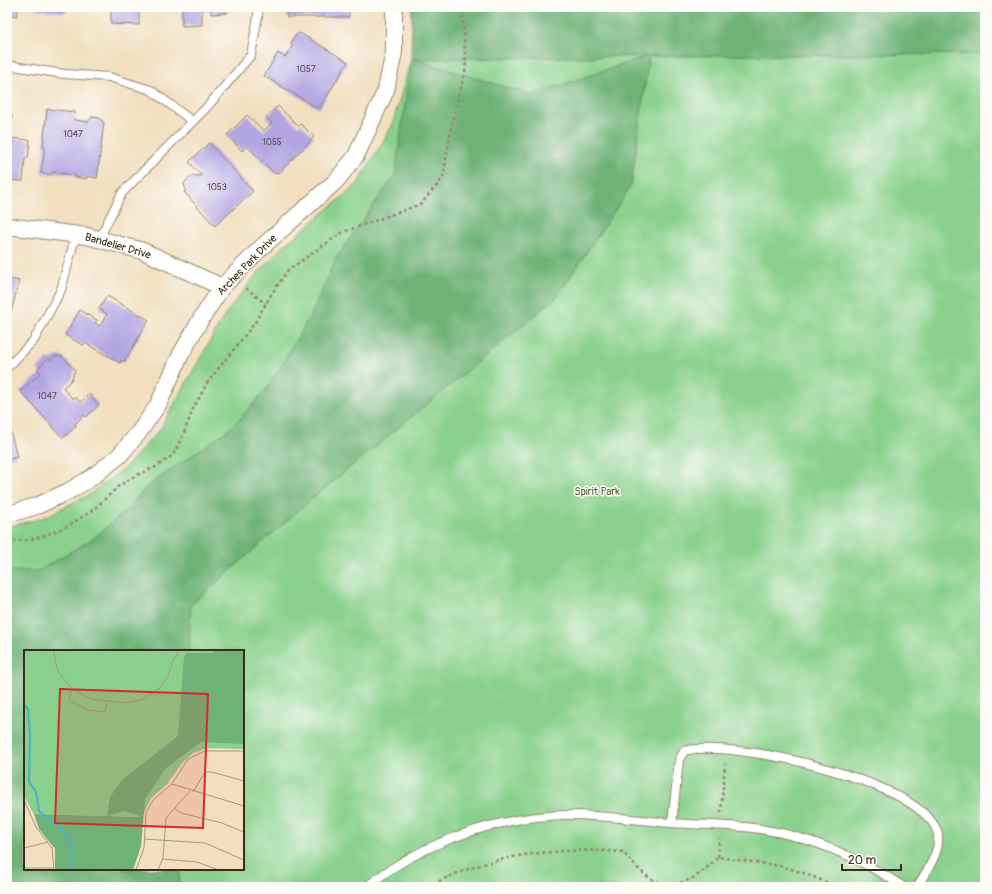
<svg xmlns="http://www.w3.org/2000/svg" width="992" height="894" viewBox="0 0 992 894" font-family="Pangolin,sans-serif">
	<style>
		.green { fill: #88d08c; stroke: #627d55; fill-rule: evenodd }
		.forest { fill: #6eb278; stroke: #546e4b; fill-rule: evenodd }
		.building { fill: #b1a5e2 }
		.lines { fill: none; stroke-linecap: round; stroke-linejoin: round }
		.service-casing { stroke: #96846f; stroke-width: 10 }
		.minor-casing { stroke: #96846f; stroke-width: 18 }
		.path { stroke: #96846f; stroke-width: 2.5; stroke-dasharray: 3 3; stroke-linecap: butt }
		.service { stroke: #fff; stroke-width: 8 }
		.minor { stroke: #fff; stroke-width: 16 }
		.labels { text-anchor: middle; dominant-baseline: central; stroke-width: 3; stroke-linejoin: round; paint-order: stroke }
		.number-label { font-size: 9px; fill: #58494f }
		.street-label { font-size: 11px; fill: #3b2a1e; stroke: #fdfcf7 }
		.park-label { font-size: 11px; fill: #525c3f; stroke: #fdfcf7 }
		.inset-river { fill: none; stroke: #48b3c5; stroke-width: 2 }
		.inset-road { fill: none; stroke: #a8977f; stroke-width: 1 }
		.view { fill: #d62828; fill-opacity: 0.15; stroke: #d62828; stroke-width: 2 }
		.inset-edge { fill: none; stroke: #3b2a1e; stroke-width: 2 }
	</style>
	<rect width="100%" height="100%" fill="#fdfcf7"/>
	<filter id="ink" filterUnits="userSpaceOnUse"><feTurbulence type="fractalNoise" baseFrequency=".025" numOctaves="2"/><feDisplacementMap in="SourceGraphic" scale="8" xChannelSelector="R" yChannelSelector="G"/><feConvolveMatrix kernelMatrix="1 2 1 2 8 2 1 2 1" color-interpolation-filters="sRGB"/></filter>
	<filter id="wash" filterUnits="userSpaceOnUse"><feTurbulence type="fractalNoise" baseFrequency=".012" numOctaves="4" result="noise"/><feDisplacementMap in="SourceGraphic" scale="16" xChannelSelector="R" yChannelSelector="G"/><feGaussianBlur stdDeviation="0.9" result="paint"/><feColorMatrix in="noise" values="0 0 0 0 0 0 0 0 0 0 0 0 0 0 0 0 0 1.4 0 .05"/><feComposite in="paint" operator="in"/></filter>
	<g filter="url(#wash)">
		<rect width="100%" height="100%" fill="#f1dfc0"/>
		<path class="green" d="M 985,54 L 985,887 L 7,887 L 7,527 L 42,518 L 87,496 L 127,466 L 160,429 L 226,313 L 252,280 L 281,248 L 357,185 L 392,126 L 411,59 L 649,56 ZM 25,651 L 243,651 L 243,869 L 25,869 Z"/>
		<path class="forest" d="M 412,7 L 985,7 L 985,54 L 649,56 L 631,186 L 557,297 L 308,502 L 191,605 L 189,651 L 25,651 L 25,869 L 180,869 L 179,887 L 7,887 L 7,571 L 38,571 L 94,538 L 130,507 L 145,488 L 232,427 L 267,389 L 312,313 L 336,258 L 395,175 L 411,59 ZM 647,56 L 532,95 L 413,59 Z"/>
		<g id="blocks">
			<path class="building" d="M 7,7 L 19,7 L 17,16 L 7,14 Z
				M 35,7 L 66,7 L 65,13 L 35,9 Z
				M 111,7 L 158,7 L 158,9 L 139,9 L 139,25 L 111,24 Z
				M 182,7 L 227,7 L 227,13 L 211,14 L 211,9 L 202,9 L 202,25 L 182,26 Z
				M 287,7 L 349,7 L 349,17 L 287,17 Z
				M 300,33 L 348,62 L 319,109 L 264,76 L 278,53 L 285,57 L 292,47 L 291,43 L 296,35 Z
				M 278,106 L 298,126 L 301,124 L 314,137 L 279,173 L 277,172 L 275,174 L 247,146 L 242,151 L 227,135 L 247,115 L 264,131 L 272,123 L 266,117 Z
				M 47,109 L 75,112 L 74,120 L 88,122 L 92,117 L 99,118 L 104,123 L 97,178 L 87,176 L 86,179 L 75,177 L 75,175 L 52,172 L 52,175 L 41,173 L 45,146 L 43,146 Z
				M 7,114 L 12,115 L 10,138 L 30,140 L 28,158 L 25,158 L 23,181 L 7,180 Z
				M 209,143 L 253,191 L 215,226 L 184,192 L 186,191 L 184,183 L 192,176 L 202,176 L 189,162 Z
				M 7,278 L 19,281 L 8,324 L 7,324 Z
				M 107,296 L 149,320 L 124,362 L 122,360 L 120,363 L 85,343 L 83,345 L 65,335 L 80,310 L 97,320 L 95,323 L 100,326 L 107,314 L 99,309 Z
				M 55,356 L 62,356 L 75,370 L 72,379 L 63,388 L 72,398 L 76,398 L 81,402 L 89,394 L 99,405 L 86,417 L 84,415 L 75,424 L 76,426 L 63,438 L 20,391 L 41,373 L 37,369 L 49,358 L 51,361 Z
				M 7,418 L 17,457 L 7,460 Z"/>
		</g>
	</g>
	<g filter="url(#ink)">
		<use href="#blocks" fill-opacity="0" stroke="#96846f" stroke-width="1"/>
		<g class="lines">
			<g class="service-casing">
				<path id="service" d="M 7,65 L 64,74 L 109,77 L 151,90 L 192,121
					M 99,239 L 122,193 L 208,106 L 251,55 L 258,16 L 259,7
					M 7,368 L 34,340 L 61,290 L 76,234
					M 672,823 L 679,760 L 684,751 C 733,739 918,780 937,831 C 943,849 926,872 917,887
					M 366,887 C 421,843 493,818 562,815 C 599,814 635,820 671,823 C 698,825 726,825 753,828 C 807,835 858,857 904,887"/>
			</g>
			<g class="minor-casing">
				<path id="minor" d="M 7,226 L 87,236 L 143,251 L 222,287
					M 7,515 L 39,505 L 69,491 L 91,478 L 119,456 L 140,431 L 158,405 L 181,354 L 201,319 L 222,287 L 263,246 L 336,181 L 356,156 L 386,90 L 394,52 L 394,7"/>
			</g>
			<path class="path" d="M 246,288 L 266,304
				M 7,541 L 27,540 L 41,537 L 68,526 L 93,510 L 120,485 L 137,475 L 156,467 L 173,455 L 184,433 L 193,409 L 207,383 L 254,324 L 271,295 L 288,270 L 343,232 L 421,204 L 443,178 L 452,123 L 466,68 L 462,7
				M 721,813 L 725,764
				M 718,857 L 719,838
				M 428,887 C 488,854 556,847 623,852 C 639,871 656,890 683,882 C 689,880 694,878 699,874 C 706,869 712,863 718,857 L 780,866 L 801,872 L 838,887"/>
			<use href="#service" class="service"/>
			<use href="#minor" class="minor"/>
		</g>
	</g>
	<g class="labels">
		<g class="number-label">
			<text x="306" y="69">1057</text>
			<text x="73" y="134">1047</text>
			<text x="272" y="142">1055</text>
			<text x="217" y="187">1053</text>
			<text x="47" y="396">1047</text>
		</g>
		<g class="street-label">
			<text transform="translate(118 246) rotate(16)">Bandelier Drive</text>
			<text transform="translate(247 265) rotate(-46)">Arches Park Drive</text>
		</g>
		<g class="park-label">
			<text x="597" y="491">Spirit Park</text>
		</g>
	</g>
	<g transform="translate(24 650)">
		<rect width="220" height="220" fill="#f1dfc0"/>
		<path d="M 0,0 L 220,0 L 220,99 L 183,98 L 169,103 L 158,113 L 143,134 L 127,148 L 118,167 L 10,164 L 0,146 Z" fill="#88d08c"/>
		<path d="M 190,0 L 220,0 L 220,94 L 177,92 L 142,118 L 121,149 L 117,196 L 109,220 L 31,220 L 31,199 L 15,179 L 10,164 L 83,166 L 86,147 L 98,130 L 154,86 L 160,6 L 163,3 L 190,3 ZM 100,161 L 116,166 L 117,167 L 84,166 Z" fill="#6eb278" fill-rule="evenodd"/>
		<path class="inset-river" d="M 0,54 L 4,59 L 6,85 L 5,132 L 12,142 L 15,161 L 38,179 L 47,193 L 49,220"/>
		<path class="inset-road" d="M 29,0 L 34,22 L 48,39 L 67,49 L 100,53 L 117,50 L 136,38 L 144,26 L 150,8 L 153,6 L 153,0M 48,39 L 45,50 L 63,60 L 81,62 L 83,51M 148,134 L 220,156M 169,142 L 181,122 L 188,122 L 220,131M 0,150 L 12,177 L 28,198 L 30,220M 151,159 L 157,163 L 198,173 L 220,182M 120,189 L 181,193 L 220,210M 0,198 L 24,192M 138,209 L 173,212 L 195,220M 0,218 L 30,218M 112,220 L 120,198 L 122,162 L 130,149 L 148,134 L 164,109 L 181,101 L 220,101M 134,220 L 139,208 L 142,168 L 166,141"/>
		<path class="view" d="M 36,39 L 184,44 L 179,178 L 31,173 Z"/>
		<rect width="220" height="220" class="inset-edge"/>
	</g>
	<rect width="992" height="894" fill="none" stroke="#fdfcf7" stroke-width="24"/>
	<path d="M842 864v6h59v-6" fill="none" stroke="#3b2a1e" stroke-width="2"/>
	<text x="848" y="864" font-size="12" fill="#3b2a1e" stroke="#fdfcf7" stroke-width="3" paint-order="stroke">20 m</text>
</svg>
